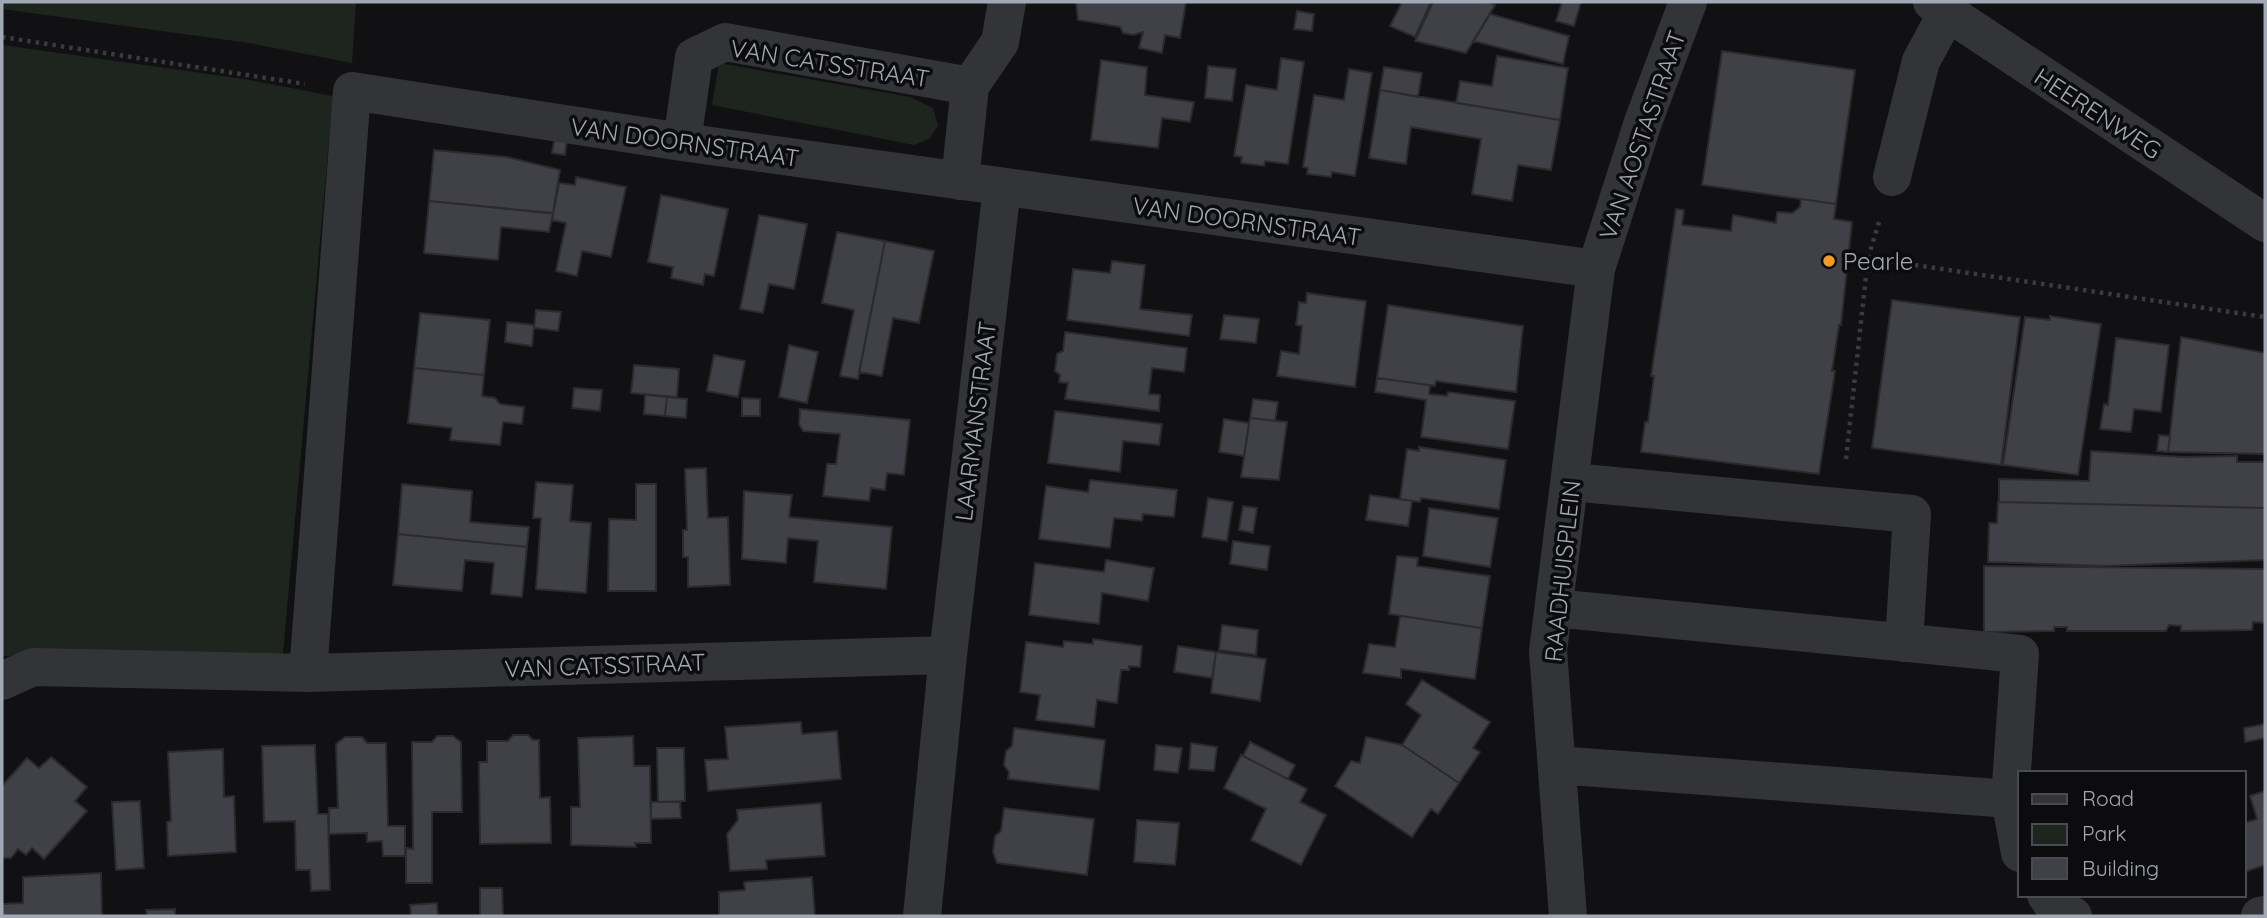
<svg xmlns="http://www.w3.org/2000/svg" width="2267" height="918" viewBox="0 0 2267 918" font-family="Quicksand,sans-serif">
	<style>
		.green { fill: #1d251e }
		.building { fill: #404146; stroke: #2b2b2f; stroke-width: 2 }
		.lines { fill: none; stroke-linecap: round; stroke-linejoin: round }
		.path { stroke: #383b3f; stroke-width: 4.5; stroke-dasharray: 3.5 5; stroke-linecap: butt }
		.minor { stroke: #323438; stroke-width: 38 }
		.poi-dot { fill: #f59a27; stroke: #0c0c0e; stroke-width: 2.5 }
		.labels { text-anchor: middle; dominant-baseline: central; stroke-width: 7; stroke-linejoin: round; paint-order: stroke }
		.street-label { font-size: 24px; fill: #a2a9b4; stroke: #0c0c0e }
		.poi-label { font-size: 24px; fill: #a2a9b4; stroke: #0c0c0e; text-anchor: start }
	</style>
	<rect width="100%" height="100%" fill="#111113"/>
	<path class="green" d="M 2,2 L 356,2 L 352,63 L 249,43 L 2,9 Z
		M 2,45 L 244,79 L 333,96 L 283,654 L 2,656 Z
		M 719,63 L 910,97 L 933,108 L 938,126 L 929,139 L 914,145 L 712,105 Z"/>
	<path class="building" d="M 1076,2 L 1186,2 L 1180,38 L 1165,35 L 1162,53 L 1139,48 L 1143,32 L 1133,35 L 1123,33 L 1120,27 L 1078,20 Z
		M 1402,2 L 1431,2 L 1415,37 L 1390,26 Z
		M 1433,2 L 1487,2 L 1495,5 L 1466,53 L 1415,41 Z
		M 1562,2 L 1581,2 L 1574,26 L 1556,21 Z
		M 1297,11 L 1314,14 L 1312,31 L 1294,29 Z
		M 1490,14 L 1569,36 L 1563,64 L 1474,41 Z
		M 1722,51 L 1855,70 L 1836,204 L 1702,185 Z
		M 1497,56 L 1568,68 L 1560,120 L 1456,103 L 1460,81 L 1492,86 Z
		M 1281,58 L 1304,62 L 1288,164 L 1265,161 L 1264,166 L 1241,163 L 1242,157 L 1234,156 L 1246,85 L 1277,90 Z
		M 1101,60 L 1147,67 L 1145,95 L 1194,102 L 1190,122 L 1162,118 L 1158,148 L 1091,140 Z
		M 1208,66 L 1236,69 L 1232,101 L 1205,98 Z
		M 1384,67 L 1422,73 L 1418,97 L 1380,90 Z
		M 1349,69 L 1372,73 L 1355,176 L 1332,172 L 1331,177 L 1307,174 L 1308,168 L 1303,167 L 1314,95 L 1344,100 Z
		M 1380,90 L 1560,120 L 1551,170 L 1518,165 L 1512,201 L 1472,194 L 1481,139 L 1411,127 L 1406,164 L 1369,158 Z
		M 555,136 L 567,139 L 565,155 L 552,153 Z
		M 434,150 L 507,157 L 560,170 L 553,213 L 429,201 Z
		M 576,177 L 626,187 L 611,257 L 582,251 L 577,276 L 556,271 L 566,223 L 552,220 L 559,183 L 575,185 Z
		M 661,195 L 728,209 L 714,276 L 705,274 L 703,285 L 671,278 L 673,267 L 648,262 Z
		M 1801,199 L 1836,204 L 1834,219 L 1852,222 L 1841,325 L 1839,325 L 1832,371 L 1835,371 L 1819,474 L 1641,452 L 1645,422 L 1648,422 L 1654,376 L 1651,376 L 1676,209 L 1684,210 L 1682,225 L 1731,231 L 1733,215 L 1776,223 L 1777,212 L 1792,213 L 1800,207 Z
		M 429,201 L 547,213 L 553,213 L 549,232 L 501,227 L 498,260 L 424,253 Z
		M 759,215 L 807,224 L 794,289 L 769,284 L 763,313 L 740,309 Z
		M 837,232 L 885,241 L 858,379 L 840,376 L 854,310 L 822,303 Z
		M 885,241 L 934,251 L 919,323 L 893,318 L 882,376 L 859,372 Z
		M 1112,261 L 1145,265 L 1140,309 L 1192,315 L 1189,336 L 1067,320 L 1073,269 L 1110,273 Z
		M 1307,293 L 1366,301 L 1355,387 L 1277,376 L 1281,351 L 1299,354 L 1302,326 L 1296,325 L 1299,302 L 1306,303 Z
		M 1892,300 L 2020,317 L 2001,465 L 1872,448 Z
		M 1388,305 L 1523,326 L 1516,392 L 1436,381 L 1435,386 L 1377,378 Z
		M 536,310 L 561,312 L 558,331 L 534,328 Z
		M 420,313 L 490,320 L 484,375 L 414,368 Z
		M 1224,315 L 1259,319 L 1256,343 L 1220,339 Z
		M 2050,316 L 2101,324 L 2078,475 L 2003,465 L 2025,317 L 2050,320 Z
		M 507,322 L 534,325 L 532,346 L 505,342 Z
		M 1065,332 L 1187,348 L 1184,372 L 1152,368 L 1149,394 L 1160,395 L 1159,411 L 1065,399 L 1068,383 L 1059,382 L 1060,375 L 1055,371 L 1057,354 L 1063,351 Z
		M 2181,337 L 2265,353 L 2265,454 L 2168,452 Z
		M 2116,338 L 2169,345 L 2161,412 L 2134,409 L 2131,432 L 2100,429 L 2104,404 L 2108,405 Z
		M 789,345 L 818,352 L 807,403 L 779,397 Z
		M 714,355 L 745,361 L 738,397 L 707,391 Z
		M 634,365 L 679,369 L 677,397 L 631,393 Z
		M 414,368 L 484,375 L 482,396 L 495,398 L 500,404 L 524,407 L 522,424 L 503,422 L 500,445 L 450,440 L 452,428 L 408,423 Z
		M 1377,378 L 1430,385 L 1429,394 L 1447,396 L 1448,392 L 1515,401 L 1508,449 L 1421,437 L 1426,400 L 1375,392 Z
		M 574,388 L 602,390 L 600,411 L 572,408 Z
		M 645,395 L 667,397 L 665,416 L 644,414 Z
		M 667,397 L 687,399 L 686,418 L 665,416 Z
		M 742,398 L 760,399 L 760,416 L 742,416 Z
		M 1253,399 L 1278,402 L 1275,421 L 1250,418 Z
		M 800,409 L 910,420 L 904,475 L 887,473 L 885,490 L 871,488 L 869,501 L 823,496 L 827,464 L 836,464 L 840,434 L 803,431 L 799,424 Z
		M 1055,411 L 1162,424 L 1159,445 L 1123,441 L 1120,472 L 1048,463 Z
		M 1250,418 L 1287,422 L 1279,480 L 1241,477 Z
		M 1224,419 L 1249,423 L 1244,456 L 1219,452 Z
		M 2159,435 L 2170,436 L 2168,452 L 2157,451 Z
		M 1419,447 L 1506,460 L 1499,509 L 1421,498 L 1420,502 L 1400,499 L 1407,449 L 1419,451 Z
		M 2091,451 L 2183,457 L 2237,456 L 2237,462 L 2265,462 L 2265,508 L 1999,502 L 1999,479 L 2089,481 Z
		M 706,468 L 708,518 L 728,517 L 730,585 L 688,587 L 688,557 L 683,557 L 683,530 L 687,530 L 685,469 Z
		M 1090,480 L 1177,490 L 1174,517 L 1143,514 L 1142,521 L 1114,518 L 1110,548 L 1039,539 L 1046,486 L 1088,492 Z
		M 536,482 L 573,485 L 570,521 L 591,523 L 586,593 L 536,589 L 541,518 L 533,518 Z
		M 402,484 L 472,491 L 470,522 L 529,527 L 527,547 L 398,534 Z
		M 636,484 L 656,484 L 656,591 L 608,591 L 609,519 L 636,520 Z
		M 744,491 L 792,495 L 789,517 L 892,527 L 886,589 L 814,582 L 818,541 L 788,538 L 786,563 L 742,559 Z
		M 1370,495 L 1412,501 L 1408,526 L 1366,520 Z
		M 1208,498 L 1233,502 L 1227,541 L 1202,537 Z
		M 1998,502 L 2265,508 L 2265,560 L 2104,566 L 1988,562 L 1989,523 L 1997,523 Z
		M 1243,506 L 1257,508 L 1253,533 L 1239,530 Z
		M 1429,508 L 1498,518 L 1490,567 L 1423,556 Z
		M 398,534 L 527,547 L 522,597 L 491,594 L 494,563 L 465,560 L 462,591 L 393,585 Z
		M 1233,541 L 1270,546 L 1267,570 L 1230,564 Z
		M 1397,556 L 1418,558 L 1417,566 L 1490,576 L 1482,628 L 1389,614 Z
		M 1106,560 L 1154,568 L 1148,601 L 1102,593 L 1099,624 L 1029,615 L 1035,563 L 1104,572 Z
		M 1984,566 L 2265,569 L 2265,623 L 2253,622 L 2252,630 L 2181,631 L 2181,626 L 2169,625 L 2166,631 L 2067,631 L 2067,627 L 2054,627 L 2054,631 L 1984,632 Z
		M 1400,616 L 1482,628 L 1475,679 L 1401,669 L 1401,678 L 1363,673 L 1369,644 L 1395,647 Z
		M 1222,625 L 1258,630 L 1256,655 L 1219,650 Z
		M 1093,639 L 1142,646 L 1140,667 L 1129,666 L 1129,670 L 1121,670 L 1117,703 L 1097,700 L 1094,727 L 1036,720 L 1040,695 L 1020,692 L 1026,642 L 1063,647 L 1064,641 L 1093,644 Z
		M 1178,646 L 1216,652 L 1212,678 L 1174,672 Z
		M 1216,652 L 1266,659 L 1260,701 L 1211,693 Z
		M 1422,680 L 1490,722 L 1473,748 L 1480,752 L 1459,783 L 1402,745 L 1421,715 L 1406,704 Z
		M 801,722 L 802,734 L 837,731 L 841,779 L 708,791 L 705,760 L 728,759 L 725,727 Z
		M 2265,724 L 2265,738 L 2245,742 L 2244,728 Z
		M 1014,728 L 1105,740 L 1099,790 L 1008,779 L 1009,772 L 1004,765 L 1006,751 L 1012,746 Z
		M 513,735 L 528,735 L 533,740 L 539,740 L 540,798 L 550,797 L 551,843 L 480,844 L 479,762 L 487,762 L 487,741 L 508,741 Z
		M 437,736 L 453,736 L 461,742 L 462,812 L 432,812 L 432,883 L 406,883 L 406,848 L 413,849 L 412,742 L 432,742 Z
		M 633,736 L 634,766 L 650,766 L 651,843 L 635,843 L 636,847 L 571,845 L 571,807 L 580,807 L 578,738 Z
		M 345,737 L 362,737 L 367,743 L 386,743 L 388,826 L 405,826 L 405,856 L 383,856 L 382,841 L 367,842 L 367,833 L 329,834 L 329,808 L 338,808 L 336,744 Z
		M 1366,737 L 1402,745 L 1459,783 L 1438,814 L 1431,809 L 1412,837 L 1335,786 L 1351,761 L 1360,763 Z
		M 1250,742 L 1295,765 L 1288,779 L 1243,756 Z
		M 1191,743 L 1217,747 L 1214,771 L 1189,769 Z
		M 315,745 L 318,814 L 328,814 L 330,890 L 311,891 L 310,870 L 296,870 L 295,821 L 264,822 L 262,746 Z
		M 1156,745 L 1182,748 L 1178,773 L 1154,770 Z
		M 657,748 L 684,748 L 685,801 L 658,802 Z
		M 223,749 L 224,797 L 234,796 L 236,852 L 168,856 L 167,822 L 171,821 L 168,752 Z
		M 1241,755 L 1307,789 L 1300,802 L 1326,815 L 1301,865 L 1251,840 L 1266,809 L 1224,788 Z
		M 51,757 L 87,787 L 75,801 L 87,811 L 44,859 L 32,848 L 26,855 L 18,849 L 11,858 L 2,858 L 2,786 L 27,758 L 39,768 Z
		M 2265,791 L 2265,865 L 2244,872 L 2244,823 L 2257,819 L 2250,796 Z
		M 140,801 L 144,868 L 116,870 L 112,802 Z
		M 651,802 L 680,802 L 681,818 L 651,819 Z
		M 821,803 L 825,856 L 766,860 L 767,869 L 730,871 L 727,834 L 738,820 L 737,810 Z
		M 1004,808 L 1094,819 L 1087,875 L 997,863 L 993,852 L 995,836 L 1001,831 Z
		M 1137,820 L 1179,823 L 1175,865 L 1134,862 Z
		M 101,873 L 102,916 L 2,916 L 2,904 L 23,903 L 23,877 Z
		M 812,877 L 815,916 L 719,916 L 719,892 L 745,890 L 744,882 Z
		M 480,888 L 502,888 L 503,916 L 480,916 Z
		M 437,903 L 438,916 L 411,916 L 410,905 Z
		M 175,909 L 175,916 L 147,916 L 146,910 Z"/>
	<g class="lines">
		<path class="path" d="M 2,37 L 305,84
			M 1879,222 L 1868,258 L 2265,317
			M 1846,459 L 1868,258"/>
		<path class="minor" d="M 1932,2 L 2265,223
			M 682,142 L 694,57 L 725,42 L 970,86
			M 1892,177 L 1921,61 L 1947,13
			M 960,181 L 970,86 L 1000,42 L 1007,2
			M 1572,482 L 1912,514 L 1904,643
			M 1554,608 L 2020,654 L 2010,799 L 1557,765
			M 948,655 L 1002,187
			M 308,673 L 352,91 L 682,142 L 1596,269
			M 2,681 L 33,667 L 308,673 L 948,655 L 922,916
			M 2010,799 L 2020,853
			M 2046,895 L 2053,905 L 2073,916
			M 1568,916 L 1548,651 L 1596,269 L 1643,122 L 1688,2
			M 2260,916 L 2265,915"/>
	</g>
	<circle class="poi-dot" cx="1829" cy="261" r="7"/>
	<g class="labels">
		<g class="street-label">
			<text transform="translate(830 63) rotate(9)">VAN CATSSTRAAT</text>
			<text transform="translate(2098 113) rotate(33)">HEERENWEG</text>
			<text transform="translate(1642 135) rotate(-71)">VAN AOSTASTRAAT</text>
			<text transform="translate(685 142) rotate(8)">VAN DOORNSTRAAT</text>
			<text transform="translate(1247 221) rotate(8)">VAN DOORNSTRAAT</text>
			<text transform="translate(975 421) rotate(-83)">LAARMANSTRAAT</text>
			<text transform="translate(1562 571) rotate(-84)">RAADHUISPLEIN</text>
			<text transform="translate(605 665) rotate(-2)">VAN CATSSTRAAT</text>
		</g>
		<g class="poi-label">
			<text x="1843" y="261">Pearle</text>
		</g>
	</g>
	<rect width="2267" height="918" fill="none" stroke="#a2a9b4" stroke-width="7"/>
	<rect x="2018" y="771" width="228" height="126" fill="#0c0c0e" stroke="#484b50" stroke-width="2"/>
	<rect x="2032" y="794" width="35" height="10" fill="#323438" stroke="#484b50" stroke-width="2"/>
	<text x="2082" y="806" font-size="21" fill="#a2a9b4">Road</text>
	<rect x="2032" y="824" width="35" height="21" fill="#1d251e" stroke="#484b50" stroke-width="2"/>
	<text x="2082" y="841" font-size="21" fill="#a2a9b4">Park</text>
	<rect x="2032" y="858" width="35" height="21" fill="#404146" stroke="#484b50" stroke-width="2"/>
	<text x="2082" y="876" font-size="21" fill="#a2a9b4">Building</text>
</svg>
